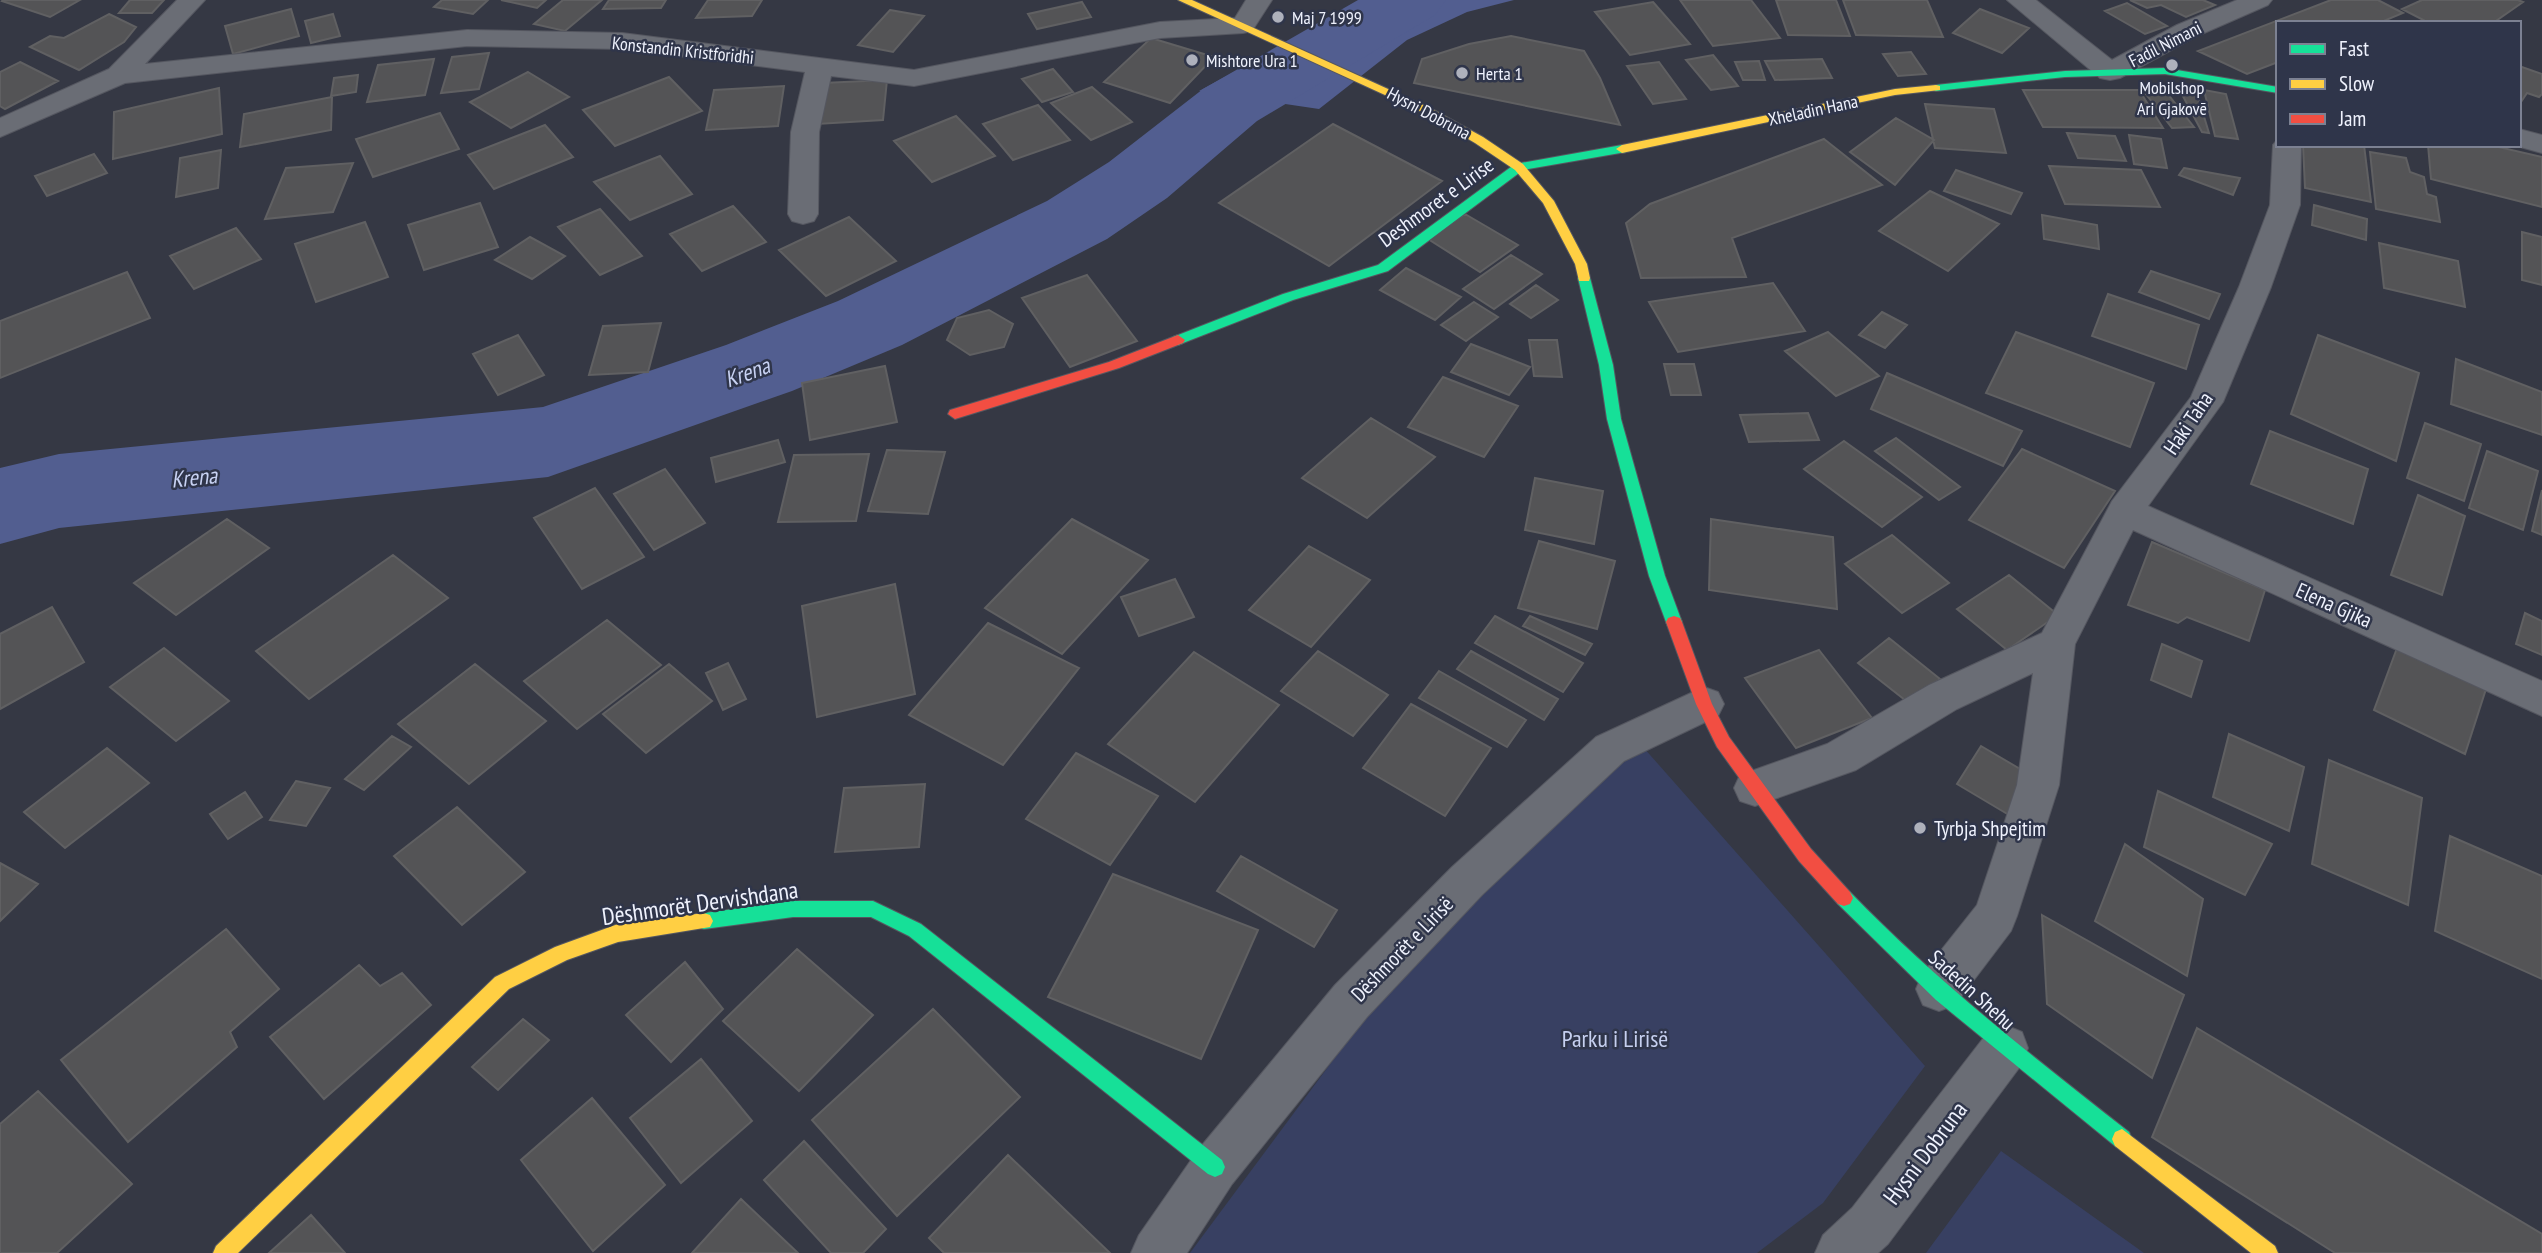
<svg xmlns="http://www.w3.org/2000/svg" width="2542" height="1253" viewBox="0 0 2542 1253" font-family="'PT Sans Narrow',sans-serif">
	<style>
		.green { fill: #384062 }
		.water { fill: #525e90 }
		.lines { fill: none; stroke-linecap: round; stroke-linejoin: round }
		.river { fill: #525e90; fill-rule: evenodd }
		.building { fill: #545456; stroke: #606062; stroke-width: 2 }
		.street-casing { stroke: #555760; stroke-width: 2 }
		.fast-casing { stroke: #555760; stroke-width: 2 }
		.slow-casing { stroke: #555760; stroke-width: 2 }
		.jam-casing { stroke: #555760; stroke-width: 2 }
		.street { fill: #6a6d75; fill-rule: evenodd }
		.fast { fill: #16e098; fill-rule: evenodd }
		.slow { fill: #ffcf43; fill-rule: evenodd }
		.jam { fill: #f24e42; fill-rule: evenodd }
		.poi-dot { fill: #aeb1bc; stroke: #2f354a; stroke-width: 2.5 }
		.labels { text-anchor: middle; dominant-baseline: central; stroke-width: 5; stroke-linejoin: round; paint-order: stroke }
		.far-poi-label { font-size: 18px; fill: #eff2fd; stroke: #2f354a; text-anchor: start }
		.far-street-label { font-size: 18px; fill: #eff2fd; stroke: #2f354a }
		.street-label { font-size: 21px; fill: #eff2fd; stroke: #2f354a }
		.poi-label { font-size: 21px; fill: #eff2fd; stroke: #2f354a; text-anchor: start }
		.water-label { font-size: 23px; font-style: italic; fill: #c8d2f3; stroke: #2f354a }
		.near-street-label { font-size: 24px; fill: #eff2fd; stroke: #2f354a }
		.near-park-label { font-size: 24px; fill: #c6d0f0; stroke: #2f354a }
	</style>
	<rect width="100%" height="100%" fill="#353844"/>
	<path class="green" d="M 1628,730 L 1925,1066 L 1823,1203 L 1757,1253 L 1190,1253 L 1457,893 Z
		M 2001,1151 L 2144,1253 L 1926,1253 Z"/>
	<path class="water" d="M 1366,0 L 1514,0 L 1467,12 L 1407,40 L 1319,109 L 1199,91 Z"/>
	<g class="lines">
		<path class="river" d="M 1358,0 L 1446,0 L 1435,15 L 1257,121 L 1167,198 L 1107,239 L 902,345 L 792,391 L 548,477 L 59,528 L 0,544 L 0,468 L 59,454 L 543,407 L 726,345 L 838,301 L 1047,201 L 1109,162 L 1203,89 Z"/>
	</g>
	<path class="building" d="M 80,0 L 50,17 L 2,1 L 3,0 Z
		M 130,0 L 164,0 L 152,13 L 119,13 Z
		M 442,0 L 488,0 L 473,14 L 434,7 Z
		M 501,0 L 546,0 L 537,8 Z
		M 563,0 L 602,0 L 565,31 L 534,24 Z
		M 609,0 L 666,0 L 661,8 L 603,9 Z
		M 708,0 L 762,0 L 752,16 L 696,18 Z
		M 1680,0 L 1751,0 L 1780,38 L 1713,46 Z
		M 1776,0 L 1836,0 L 1850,36 L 1788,35 Z
		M 1843,0 L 1927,0 L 1943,37 L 1856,35 Z
		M 2130,0 L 2203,0 L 2215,5 L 2186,17 L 2161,5 L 2147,8 Z
		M 2331,0 L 2378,0 L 2403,13 L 2379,23 L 2278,23 L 2278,62 L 2247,74 L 2198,51 Z
		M 2422,0 L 2518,0 L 2523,2 L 2493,23 L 2429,23 L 2402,9 Z
		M 1082,2 L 1091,17 L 1037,29 L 1028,14 Z
		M 1653,2 L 1690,44 L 1630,55 L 1595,12 Z
		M 2127,3 L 2167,26 L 2145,34 L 2105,11 Z
		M 291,9 L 299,36 L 233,54 L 225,26 Z
		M 1980,9 L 2029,28 L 2002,53 L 1953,33 Z
		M 890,10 L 924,16 L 893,52 L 858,45 Z
		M 109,14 L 136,27 L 124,42 L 79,70 L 30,47 L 50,36 L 64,38 Z
		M 333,14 L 340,36 L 311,43 L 305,21 Z
		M 1511,36 L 1584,51 L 1600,78 L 1620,125 L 1414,83 L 1422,59 L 1469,44 Z
		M 1151,38 L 1214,57 L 1170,103 L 1104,82 Z
		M 1911,52 L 1926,74 L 1898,76 L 1883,54 Z
		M 489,53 L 479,89 L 441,93 L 452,57 Z
		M 1713,55 L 1738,86 L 1711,90 L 1686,60 Z
		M 434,59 L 425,95 L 367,102 L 378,65 Z
		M 1822,59 L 1832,78 L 1775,80 L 1765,61 Z
		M 1759,61 L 1765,80 L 1743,80 L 1735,62 Z
		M 20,62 L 58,81 L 5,109 L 0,106 L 0,72 Z
		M 1659,62 L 1686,99 L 1653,104 L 1627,66 Z
		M 2519,66 L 2542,74 L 2542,94 L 2539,97 L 2527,93 L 2519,105 Z
		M 1053,69 L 1073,92 L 1042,102 L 1022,79 Z
		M 528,72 L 569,97 L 511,128 L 470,102 Z
		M 358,75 L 356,92 L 331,96 L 334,78 Z
		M 669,77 L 702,111 L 615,146 L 583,110 Z
		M 887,80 L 883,120 L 817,124 L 823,83 Z
		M 2177,85 L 2195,87 L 2209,133 L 2202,132 Z
		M 784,86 L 778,126 L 706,130 L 714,90 Z
		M 1092,87 L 1132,122 L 1091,140 L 1051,103 Z
		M 219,88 L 222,134 L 113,159 L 114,112 Z
		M 2163,88 L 2194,127 L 2172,128 L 2142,89 Z
		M 2023,90 L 2139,90 L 2163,128 L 2043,127 Z
		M 2204,90 L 2226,94 L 2238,139 L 2215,136 Z
		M 332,97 L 331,130 L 240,147 L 244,114 Z
		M 1925,104 L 1994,109 L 2006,153 L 1935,148 Z
		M 1038,105 L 1070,140 L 1013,160 L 983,124 Z
		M 440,113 L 459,149 L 373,177 L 356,139 Z
		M 956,116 L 995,156 L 932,182 L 894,141 Z
		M 1896,118 L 1934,140 L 1895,185 L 1850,152 Z
		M 1333,124 L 1442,181 L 1329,266 L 1219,203 Z
		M 545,125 L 573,157 L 494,189 L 468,155 Z
		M 2067,133 L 2115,136 L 2126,161 L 2078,158 Z
		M 2129,135 L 2161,139 L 2167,168 L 2134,164 Z
		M 1824,139 L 1882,185 L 1732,238 L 1746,277 L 1641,278 L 1626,223 L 1650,204 Z
		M 2303,145 L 2364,145 L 2371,202 L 2305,188 Z
		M 2428,145 L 2490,145 L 2542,157 L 2542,207 L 2431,179 Z
		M 221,150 L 218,188 L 176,197 L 180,158 Z
		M 2370,152 L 2406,158 L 2410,172 L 2424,177 L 2427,194 L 2436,197 L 2440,222 L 2376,209 Z
		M 94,154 L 107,173 L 47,196 L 35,176 Z
		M 660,156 L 692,194 L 630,220 L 594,182 Z
		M 353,163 L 333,212 L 265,219 L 286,168 Z
		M 2049,166 L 2141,170 L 2160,207 L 2065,204 Z
		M 2184,168 L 2240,178 L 2233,195 L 2179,175 Z
		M 1956,170 L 2022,193 L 2011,214 L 1944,191 Z
		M 1930,191 L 1999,224 L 1948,271 L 1879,231 Z
		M 480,203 L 498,247 L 424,270 L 408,225 Z
		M 2314,205 L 2367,219 L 2366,240 L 2312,225 Z
		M 733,206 L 766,242 L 702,271 L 670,234 Z
		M 600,209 L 642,256 L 600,275 L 558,227 Z
		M 1465,214 L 1518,245 L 1480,272 L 1428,239 Z
		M 2042,215 L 2097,225 L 2099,249 L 2044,239 Z
		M 849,217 L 896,261 L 826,296 L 779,250 Z
		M 365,222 L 388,277 L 316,302 L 295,244 Z
		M 236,228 L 261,259 L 194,289 L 170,256 Z
		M 2522,232 L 2542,237 L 2542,285 L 2522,280 Z
		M 530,237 L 565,256 L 532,279 L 495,260 Z
		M 2379,243 L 2458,261 L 2465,307 L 2384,288 Z
		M 1511,255 L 1542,274 L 1494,309 L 1463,289 Z
		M 1406,268 L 1461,297 L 1435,320 L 1380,290 Z
		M 2151,271 L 2220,294 L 2209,319 L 2139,292 Z
		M 127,272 L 150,318 L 0,378 L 0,321 Z
		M 1087,275 L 1137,341 L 1070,367 L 1022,298 Z
		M 1773,283 L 1805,331 L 1678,352 L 1649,302 Z
		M 1536,285 L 1558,300 L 1531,318 L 1510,304 Z
		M 2108,294 L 2199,325 L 2186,369 L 2092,336 Z
		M 1474,302 L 1498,317 L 1466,341 L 1441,325 Z
		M 989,310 L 1013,324 L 1004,347 L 970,355 L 947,340 L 957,318 Z
		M 1882,312 L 1907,325 L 1885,348 L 1859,335 Z
		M 661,323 L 648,372 L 589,375 L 603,326 Z
		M 1828,332 L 1879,376 L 1836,396 L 1785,351 Z
		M 2016,332 L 2154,383 L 2130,447 L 1986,393 Z
		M 518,335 L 544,375 L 498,395 L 473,354 Z
		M 2318,335 L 2419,373 L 2396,461 L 2291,414 Z
		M 1529,340 L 1557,340 L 1562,377 L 1534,376 Z
		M 1471,344 L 1530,367 L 1509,395 L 1451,372 Z
		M 2456,359 L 2542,392 L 2542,435 L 2451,404 Z
		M 1664,364 L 1694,364 L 1701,395 L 1671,395 Z
		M 885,366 L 897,422 L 810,440 L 802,383 Z
		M 1887,373 L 2022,431 L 2003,466 L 1871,409 Z
		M 1443,377 L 1518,406 L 1484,457 L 1408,427 Z
		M 1808,413 L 1819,440 L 1749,442 L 1740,415 Z
		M 1371,418 L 1435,457 L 1367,518 L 1302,478 Z
		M 2425,423 L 2481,444 L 2464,501 L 2407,478 Z
		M 2270,431 L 2368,469 L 2353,524 L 2251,484 Z
		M 1896,438 L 1960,487 L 1939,500 L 1875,451 Z
		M 778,440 L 785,462 L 716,482 L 711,458 Z
		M 1844,441 L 1922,497 L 1882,527 L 1804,469 Z
		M 2022,449 L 2115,491 L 2064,568 L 1969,520 Z
		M 887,450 L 945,452 L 928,514 L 868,511 Z
		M 2487,451 L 2538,471 L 2523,530 L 2469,508 Z
		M 869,454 L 856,521 L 778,522 L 794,455 Z
		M 665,469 L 705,523 L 654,550 L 614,494 Z
		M 1535,478 L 1603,491 L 1594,544 L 1525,530 Z
		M 595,488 L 644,557 L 582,589 L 534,518 Z
		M 2542,490 L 2542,535 L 2532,531 Z
		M 2418,495 L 2465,516 L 2442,595 L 2391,575 Z
		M 227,519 L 269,548 L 176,615 L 134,583 Z
		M 1072,519 L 1148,560 L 1062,654 L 985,608 Z
		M 1711,519 L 1833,537 L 1837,609 L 1709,590 Z
		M 1892,535 L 1949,583 L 1902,613 L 1845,564 Z
		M 1539,541 L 1615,561 L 1597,629 L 1518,608 Z
		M 2152,542 L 2265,590 L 2249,641 L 2187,617 L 2178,623 L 2128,605 Z
		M 1309,546 L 1370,580 L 1311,647 L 1249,610 Z
		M 393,555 L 448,598 L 309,699 L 256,651 Z
		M 2009,575 L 2058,615 L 2007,650 L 1957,609 Z
		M 1175,579 L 1194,617 L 1139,636 L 1121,597 Z
		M 895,584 L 915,694 L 817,717 L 802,606 Z
		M 52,607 L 84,662 L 0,709 L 0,634 Z
		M 2525,613 L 2542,621 L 2542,655 L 2516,644 Z
		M 1495,616 L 1583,663 L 1563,692 L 1475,643 Z
		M 1530,616 L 1592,644 L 1585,655 L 1523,626 Z
		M 607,620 L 661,665 L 577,729 L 524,681 Z
		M 988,623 L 1079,668 L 1003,765 L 909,715 Z
		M 1889,638 L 1940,679 L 1910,704 L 1858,663 Z
		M 2162,644 L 2202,661 L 2191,697 L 2151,680 Z
		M 164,648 L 229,701 L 176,741 L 110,687 Z
		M 2397,648 L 2486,689 L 2465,754 L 2374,710 Z
		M 1819,650 L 1872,718 L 1796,748 L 1745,678 Z
		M 1318,651 L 1388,695 L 1353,736 L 1281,691 Z
		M 1471,651 L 1558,699 L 1544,720 L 1457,669 Z
		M 1194,652 L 1279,705 L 1195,802 L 1108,744 Z
		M 728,663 L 746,699 L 723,710 L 706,673 Z
		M 475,664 L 546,721 L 469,784 L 398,724 Z
		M 669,664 L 712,701 L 646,753 L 603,714 Z
		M 1439,671 L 1526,720 L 1507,747 L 1419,698 Z
		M 1411,704 L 1491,748 L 1445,816 L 1363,768 Z
		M 2229,734 L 2304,767 L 2289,831 L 2213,797 Z
		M 392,736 L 411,747 L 364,790 L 345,779 Z
		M 1981,746 L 2032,776 L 2009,815 L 1957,784 Z
		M 107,748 L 149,783 L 65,848 L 24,812 Z
		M 1076,753 L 1158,796 L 1110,865 L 1026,819 Z
		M 2329,760 L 2422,798 L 2408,905 L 2312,864 Z
		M 296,781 L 330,788 L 306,826 L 270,820 Z
		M 925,784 L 919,847 L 835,852 L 844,788 Z
		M 2158,791 L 2272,844 L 2245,895 L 2144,847 Z
		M 245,792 L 262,817 L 228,839 L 210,814 Z
		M 457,807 L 525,872 L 462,925 L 394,856 Z
		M 2450,836 L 2542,876 L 2542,979 L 2435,931 Z
		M 2125,844 L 2203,899 L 2187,976 L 2095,921 Z
		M 1241,856 L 1337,910 L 1314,947 L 1217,891 Z
		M 0,863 L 38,884 L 0,921 Z
		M 1113,874 L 1258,930 L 1201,1059 L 1048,997 Z
		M 2042,915 L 2184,995 L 2152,1078 L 2047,1004 Z
		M 226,929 L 279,989 L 230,1032 L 237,1047 L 128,1142 L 61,1060 Z
		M 797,949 L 873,1015 L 799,1091 L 723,1021 Z
		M 685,962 L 723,1009 L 671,1062 L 626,1015 Z
		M 359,965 L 380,986 L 402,973 L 431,1005 L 324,1099 L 270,1037 Z
		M 933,1009 L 1020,1097 L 897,1216 L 812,1120 Z
		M 523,1019 L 549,1040 L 498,1090 L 472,1067 Z
		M 2197,1028 L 2542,1234 L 2542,1253 L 2335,1253 L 2152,1137 Z
		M 701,1059 L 752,1121 L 681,1183 L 630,1118 Z
		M 38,1091 L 132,1184 L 57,1253 L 0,1253 L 0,1124 Z
		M 592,1098 L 665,1185 L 593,1251 L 521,1160 Z
		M 804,1141 L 886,1229 L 863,1253 L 831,1253 L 764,1180 Z
		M 1008,1155 L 1110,1253 L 944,1253 L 929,1238 Z
		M 741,1199 L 798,1253 L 692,1253 Z
		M 311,1215 L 345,1253 L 269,1253 Z"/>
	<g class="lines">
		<g class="street-casing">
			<path id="street" d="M 177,0 L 205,0 L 145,64 L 467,30 L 622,33 L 914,70 L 1160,22 L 1235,18 L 1246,0 L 1272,0 L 1252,31 L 1243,33 L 1160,38 L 914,86 L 831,76 L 819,132 L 818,214 L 814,221 L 803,224 L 792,221 L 788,214 L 791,132 L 805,72 L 622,49 L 467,46 L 125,83 L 0,137 L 0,118 L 109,69 Z
				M 2007,0 L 2036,0 L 2112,60 L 2177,25 L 2237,0 L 2272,0 L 2268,5 L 2195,37 L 2120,78 L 2110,80 L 2100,78 Z
				M 2519,129 L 2542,135 L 2542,153 L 2513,145 L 2519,145 Z
				M 2278,139 L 2278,145 L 2301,145 L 2300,205 L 2271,287 L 2223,402 L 2148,506 L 2542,681 L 2542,716 L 2133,530 L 2075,644 L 2059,785 L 2017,916 L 2011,931 L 1955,1005 L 1939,1011 L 1923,1005 L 1916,989 L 1923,973 L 1977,905 L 2017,785 L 2033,673 L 1957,709 L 1856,770 L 1755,806 L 1740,801 L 1734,788 L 1740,775 L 1827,744 L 1929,685 L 2042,633 L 2112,501 L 2191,397 L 2239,287 L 2270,205 L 2273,145 Z
				M 1704,687 L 1718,692 L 1724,704 L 1718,716 L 1624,761 L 1482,895 L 1367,1017 L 1232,1184 L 1187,1253 L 1131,1253 L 1139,1235 L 1198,1150 L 1335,985 L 1452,867 L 1596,737 Z
				M 2005,1025 L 2022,1032 L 2028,1048 L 2022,1064 L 1888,1244 L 1878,1253 L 1815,1253 L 1823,1235 L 1852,1208 L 1988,1032 Z"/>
		</g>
		<g class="fast-casing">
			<path id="fast" d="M 2165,68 L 2278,87 L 2278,93 L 2165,74 L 2065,77 L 1936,91 L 1930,88 L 1936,85 L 2065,71 Z
				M 1622,145 L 1626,146 L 1626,152 L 1523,170 L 1388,271 L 1293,300 L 1183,343 L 1178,345 L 1171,340 L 1173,337 L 1283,294 L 1378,265 L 1515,164 Z
				M 1584,274 L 1590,278 L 1613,365 L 1621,419 L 1665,576 L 1682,622 L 1680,626 L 1668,626 L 1666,622 L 1649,576 L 1607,419 L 1599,365 L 1578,278 Z
				M 1844,890 L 1850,892 C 1936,981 2032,1056 2129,1132 L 2132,1139 L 2129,1146 L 2122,1149 L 2115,1146 L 1936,1000 L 1838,904 L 1835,898 L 1838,892 Z
				M 793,901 L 873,901 L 921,924 L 1222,1160 L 1225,1167 L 1222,1174 L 1215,1177 L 1208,1174 L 909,936 L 871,917 L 793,917 L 704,929 L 698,927 L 695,921 L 698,915 L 704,913 Z"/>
		</g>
		<g class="slow-casing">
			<path id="slow" d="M 1178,0 L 1192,0 L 1430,108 L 1483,137 L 1523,164 L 1554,201 L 1587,264 L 1590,278 L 1589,281 L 1579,281 L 1575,264 L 1543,203 L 1515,170 L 1475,143 L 1422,112 Z
				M 1936,85 L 1940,86 L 1940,90 L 1895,95 L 1622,153 L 1616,149 L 1622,145 L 1895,89 Z
				M 704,913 L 710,915 L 713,921 L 710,927 L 618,942 L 567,960 L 509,989 L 238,1253 L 213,1253 L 216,1246 L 495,977 L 555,947 L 618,924 Z
				M 2122,1129 L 2275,1246 L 2278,1253 L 2251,1253 L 2115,1146 L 2112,1139 L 2115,1132 Z"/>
		</g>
		<g class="jam-casing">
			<path id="jam" d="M 1178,335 L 1185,340 L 1183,343 L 1119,368 L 955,419 L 948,414 L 950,410 L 1109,362 Z
				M 1674,616 L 1680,618 L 1682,622 L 1712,704 L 1729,737 L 1811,849 L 1850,892 L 1853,898 L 1850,904 L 1844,906 L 1838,904 L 1799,861 L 1717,747 L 1696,704 L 1666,622 L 1668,618 Z"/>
		</g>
		<use href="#street" class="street"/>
		<use href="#fast" class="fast"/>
		<use href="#slow" class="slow"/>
		<use href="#jam" class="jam"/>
	</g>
	<g class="poi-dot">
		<circle cx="1278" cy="17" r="7"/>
		<circle cx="1192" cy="60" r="7"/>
		<circle cx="2172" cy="65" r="7"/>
		<circle cx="1462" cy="73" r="7"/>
		<circle cx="1920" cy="828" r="7"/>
	</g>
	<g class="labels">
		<g class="far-poi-label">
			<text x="1292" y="17">Maj 7 1999</text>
			<text x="1206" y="60">Mishtore Ura 1</text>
			<text x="1476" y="73">Herta 1</text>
			<text x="2172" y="87" text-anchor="middle">Mobilshop<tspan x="2172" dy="21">Ari Gjakovē</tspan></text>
		</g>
		<g class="far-street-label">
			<text transform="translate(2165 44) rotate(-27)">Fadil Nimani</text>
			<text transform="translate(683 50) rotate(6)">Konstandin Kristforidhi</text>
			<text transform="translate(1813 110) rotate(-12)">Xheladin Hana</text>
			<text transform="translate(1429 113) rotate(28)">Hysni Dobruna</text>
		</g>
		<g class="street-label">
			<text transform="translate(1436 202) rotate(-36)">Deshmoret e Lirise</text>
			<text transform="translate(2188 423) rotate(-56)">Haki Taha</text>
			<text transform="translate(2334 605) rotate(24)">Elena Gjika</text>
			<text transform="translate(1402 949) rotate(-46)">Dëshmorët e Lirisë</text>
			<text transform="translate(1972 990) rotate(42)">Sadedin Shehu</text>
		</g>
		<g class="poi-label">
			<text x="1934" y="828">Tyrbja Shpejtim</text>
		</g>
		<g class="water-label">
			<text transform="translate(747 372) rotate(-20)">Krena</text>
			<text transform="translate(194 477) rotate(-6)">Krena</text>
		</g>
		<g class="near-street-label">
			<text transform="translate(700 903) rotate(-8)">Dëshmorët Dervishdana</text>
			<text transform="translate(1925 1153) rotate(-53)">Hysni Dobruna</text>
		</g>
		<g class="near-park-label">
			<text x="1615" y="1038">Parku i Lirisë</text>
		</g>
	</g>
	<rect x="2276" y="21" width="245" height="126" fill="#2f354a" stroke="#7c8192" stroke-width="2"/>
	<rect x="2290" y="44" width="35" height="10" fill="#16e098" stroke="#7c8192" stroke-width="2"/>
	<text x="2339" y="56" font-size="21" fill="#eff2fd">Fast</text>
	<rect x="2290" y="79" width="35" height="10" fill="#ffcf43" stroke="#7c8192" stroke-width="2"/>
	<text x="2339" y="91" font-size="21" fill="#eff2fd">Slow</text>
	<rect x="2290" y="114" width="35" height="10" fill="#f24e42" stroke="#7c8192" stroke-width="2"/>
	<text x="2339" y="126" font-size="21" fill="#eff2fd">Jam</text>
</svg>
